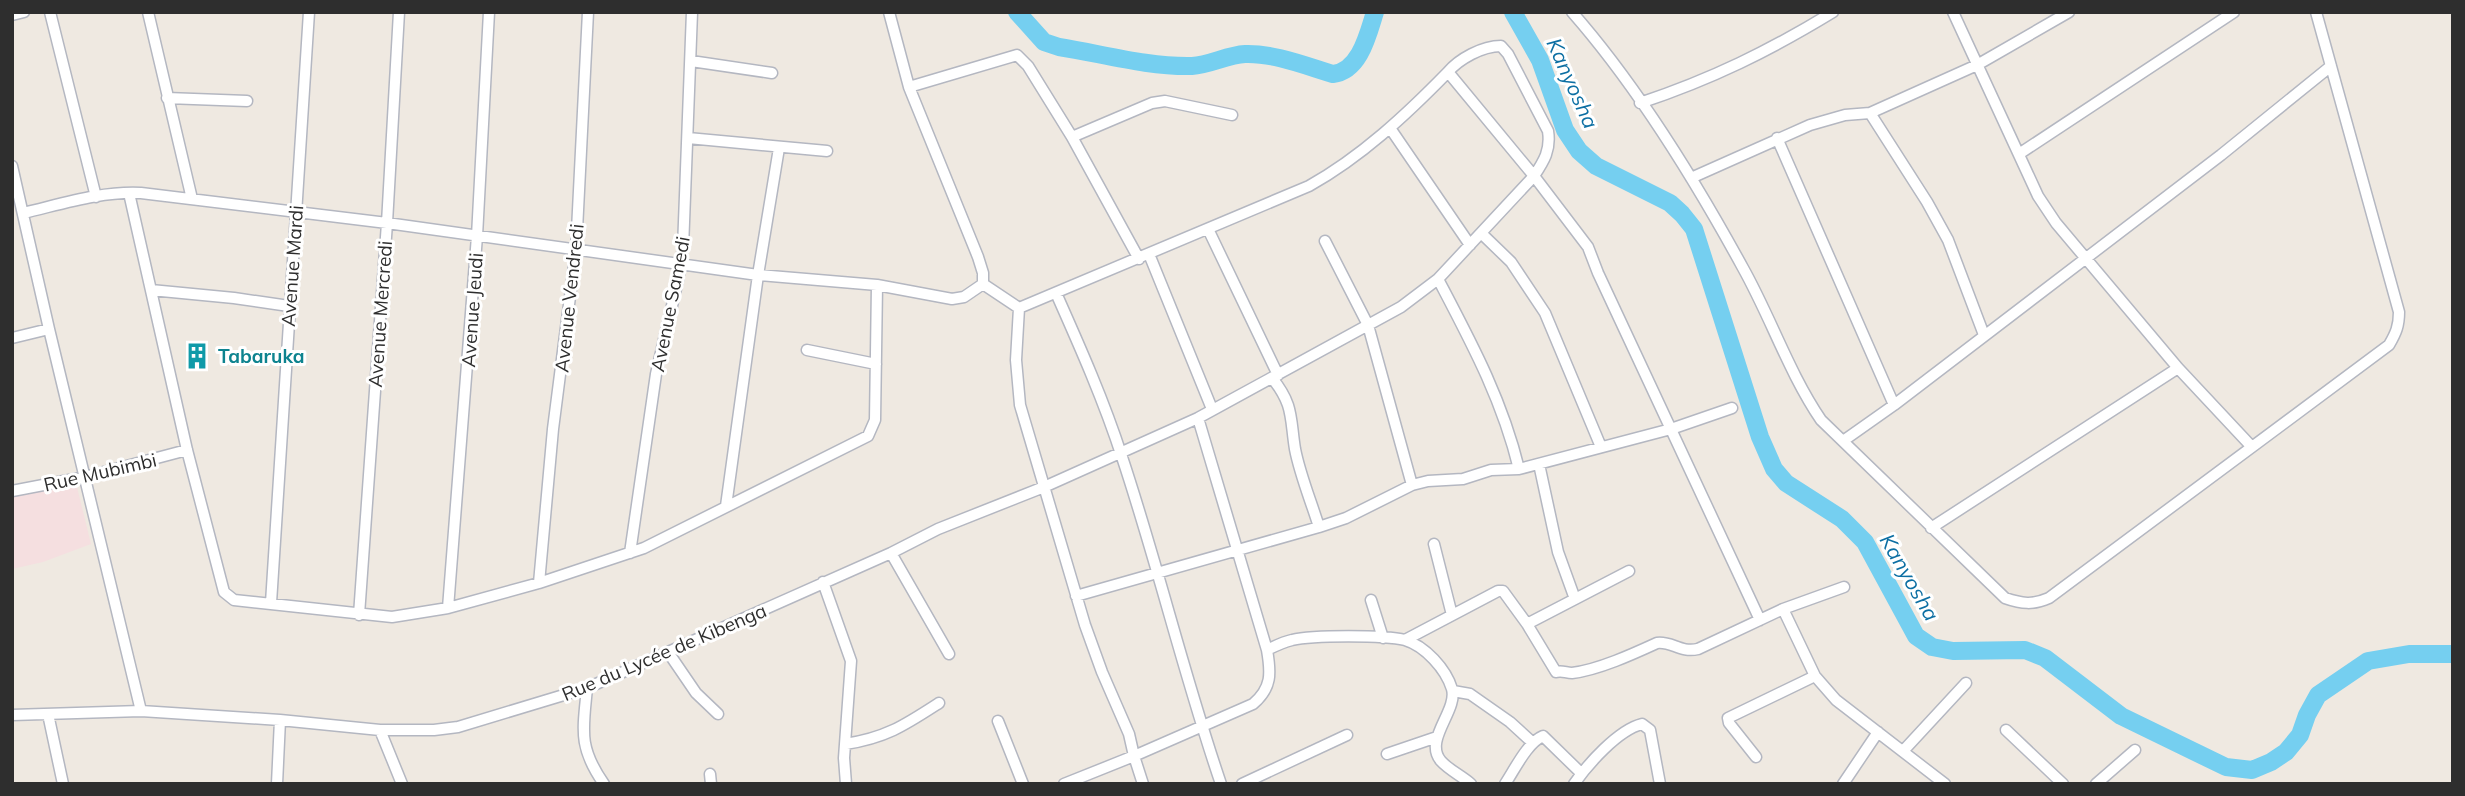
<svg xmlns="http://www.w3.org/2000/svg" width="2465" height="796" viewBox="0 0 2465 796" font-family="Mulish,sans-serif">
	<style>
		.medical { fill: #f5dfe0 }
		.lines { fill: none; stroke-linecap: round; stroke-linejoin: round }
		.river { stroke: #75cff0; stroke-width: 18 }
		.minor-casing { stroke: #b4b7c1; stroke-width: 13 }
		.minor { stroke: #fff; stroke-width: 10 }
		.labels { text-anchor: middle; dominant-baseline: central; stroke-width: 6; stroke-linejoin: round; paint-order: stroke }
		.street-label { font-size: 19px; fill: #2e2e2e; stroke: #fff }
		.culture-label { font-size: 19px; font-weight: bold; fill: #0d838f; stroke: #fff; text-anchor: start }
		.water-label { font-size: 21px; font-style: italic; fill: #0d6fa3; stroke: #fff }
	</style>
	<rect width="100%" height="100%" fill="#efe9e1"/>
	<path class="medical" d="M 76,483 L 91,544 L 43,562 L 12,569 L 12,495 Z"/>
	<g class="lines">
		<path class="river" d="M 1017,12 L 1044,42 L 1059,47 C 1103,54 1148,67 1192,66 C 1210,65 1227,55 1245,54 C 1274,53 1306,66 1333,74 C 1360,71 1368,34 1375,12
			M 1513,12 L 1540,60 L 1565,130 L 1579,151 L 1596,166 L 1670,203 L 1682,214 L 1694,229 L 1760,437 L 1774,469 L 1786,483 L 1842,519 L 1865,542 L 1916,636 L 1932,647 L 1953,651 L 2025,650 L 2045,658 L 2121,716 L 2226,767 L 2252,770 L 2271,762 L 2286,752 L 2300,735 L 2307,715 L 2318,695 L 2368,661 L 2409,654 L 2453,654"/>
		<g class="minor-casing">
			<path id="minor" d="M 50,12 L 96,197
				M 148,12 L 192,199
				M 889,12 L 909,87 L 978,257 L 983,273 L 983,284
				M 1572,12 C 1637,86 1696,182 1743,268 C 1771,318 1789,373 1821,420 L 2005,598 C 2022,604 2033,605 2049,598 L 2389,345 C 2396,333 2399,326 2399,312 L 2316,12
				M 1953,12 L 2038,196 L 2056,223 L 2178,368 L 2251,446
				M 12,15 L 24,12
				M 691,61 L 772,73
				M 909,87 L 1017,55 L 1028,66 L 1072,137 L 1139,259
				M 167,98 L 247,101
				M 1640,103 C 1712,79 1769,51 1833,12
				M 1870,113 L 1927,202 L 1948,240 L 1984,335
				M 1390,128 L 1470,245
				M 1072,137 L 1152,103 L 1165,101 L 1232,115
				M 688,138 L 827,151
				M 1777,138 L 1894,405
				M 2019,154 L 2234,12
				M 12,166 L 49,329 L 141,711
				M 1691,178 L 1810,125 L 1845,115 L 1870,113 L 1977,65 L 2069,12
				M 129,193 L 187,450 L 224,592 L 234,600 L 392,617 L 448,608 L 539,583 L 644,548 L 868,436 L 875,420 L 877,285
				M 23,213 C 62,204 101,191 141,193 L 387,223 L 758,275 L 877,285 L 952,299 L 964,297 L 983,284
				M 1208,229 L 1278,375
				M 1481,233 L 1511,262 L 1545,313 L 1601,447
				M 1325,241 L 1368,325 L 1412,485
				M 1149,254 L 1212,409
				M 1438,279 C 1471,342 1502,399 1519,469
				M 983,284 L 1019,308 L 1309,186 C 1361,157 1406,115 1448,72 L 1534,176 L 1588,247 L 1598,273 L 1760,620
				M 151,290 L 234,298 L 289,306
				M 1056,293 C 1080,347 1104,401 1122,457 C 1158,565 1184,676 1221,784
				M 1019,308 L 1016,360 L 1020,405 L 1085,625 L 1102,672 L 1129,734 L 1134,756 L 1143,784
				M 12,338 L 49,329
				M 807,350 L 876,364
				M 1272,378 C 1294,405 1290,418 1295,449 C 1300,475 1311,501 1319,527
				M 1843,441 L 1894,405 L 2221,155 L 2331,66
				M 1539,464 L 1558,552 L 1575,599
				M 12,491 L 85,477 L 187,450
				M 726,506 L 758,275 L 779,148
				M 1931,528 L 2178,368
				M 1434,544 L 1452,615
				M 630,553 L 656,374 L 678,280 L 683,248 L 692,12
				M 891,553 L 949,654
				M 823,582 L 851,661 L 844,758 L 846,784
				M 539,583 L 553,429 L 576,250 L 588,12
				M 1076,596 L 1319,527 L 1346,518 L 1412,485 L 1428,481 L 1463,479 L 1491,470 L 1519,469 L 1671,429 L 1732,408
				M 1371,600 L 1383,638
				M 271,603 L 309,12
				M 448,608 L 477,236 L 489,12
				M 1783,609 L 1815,676 L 1836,700 L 1945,784
				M 359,615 L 387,223 L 399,12
				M 1527,624 L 1629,571
				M 1405,640 L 1498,591 L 1503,591 L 1527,624 L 1556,672 C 1562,670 1566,673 1572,673 C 1598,670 1633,654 1657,643 C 1672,641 1680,653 1698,649 L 1783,609 L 1844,587
				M 1267,650 C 1275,646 1283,642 1292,640 C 1312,635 1385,635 1405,640 C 1425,646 1446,669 1452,689 C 1458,711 1423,740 1441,761 C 1449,770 1462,776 1471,784
				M 668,652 L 696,693 L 718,714
				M 587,688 C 583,730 578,747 604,784
				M 1453,691 L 1470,694 L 1510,722 L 1533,743
				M 48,714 L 63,784
				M 12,715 L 141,711 L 280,720 L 380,730 L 434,730 L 458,727 L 587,688 L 891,553 L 938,529 L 1044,487 L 1198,418 L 1401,307 L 1438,279 L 1534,176 C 1544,161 1551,150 1548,131 L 1508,54 L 1501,46 C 1482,46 1459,59 1448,72
				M 998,721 L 1023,784
				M 380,730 L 402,784
				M 2006,730 L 2063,784
				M 845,744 C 886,738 905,725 939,703
				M 1904,750 L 1966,683
				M 1387,754 L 1437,737
				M 1756,757 L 1729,723 L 1728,718 L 1815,676
				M 710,774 L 711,784
				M 277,784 L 280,720
				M 1064,784 L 1134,756 L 1253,704 C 1272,688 1271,673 1267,650 L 1198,418
				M 1242,784 L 1347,735
				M 1505,784 C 1515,769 1527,743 1543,736 L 1581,773
				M 1574,784 C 1588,764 1618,730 1642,724 L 1650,730 L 1660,784
				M 1843,784 L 1878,732
				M 2096,784 L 2135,750"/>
		</g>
		<use href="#minor" class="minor"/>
	</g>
	<defs>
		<g id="building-bare" transform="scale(2.1)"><path d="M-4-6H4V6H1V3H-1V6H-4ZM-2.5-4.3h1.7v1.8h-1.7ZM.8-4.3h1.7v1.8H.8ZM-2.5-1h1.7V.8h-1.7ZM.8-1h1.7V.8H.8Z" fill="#0f9aa8" stroke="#fff" stroke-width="2.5" paint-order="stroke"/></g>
	</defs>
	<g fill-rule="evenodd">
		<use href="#building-bare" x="197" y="356"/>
	</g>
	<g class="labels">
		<g class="street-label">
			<text transform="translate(292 266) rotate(-86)">Avenue Mardi</text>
			<text transform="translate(569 298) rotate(-84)">Avenue Vendredi</text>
			<text transform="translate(670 304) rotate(-79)">Avenue Samedi</text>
			<text transform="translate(472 310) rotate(-86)">Avenue Jeudi</text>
			<text transform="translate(380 314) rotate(-86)">Avenue Mercredi</text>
			<text transform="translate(100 472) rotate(-13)">Rue Mubimbi</text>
			<text transform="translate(664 652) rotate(-23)">Rue du Lycée de Kibenga</text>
		</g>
		<g class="culture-label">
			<text x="218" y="356">Tabaruka</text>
		</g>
		<g class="water-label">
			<text transform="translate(1573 83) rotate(66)">Kanyosha</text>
			<text transform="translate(1910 577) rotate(60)">Kanyosha</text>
		</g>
	</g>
	<rect width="2465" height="796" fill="none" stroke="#2e2e2e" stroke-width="28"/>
</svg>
